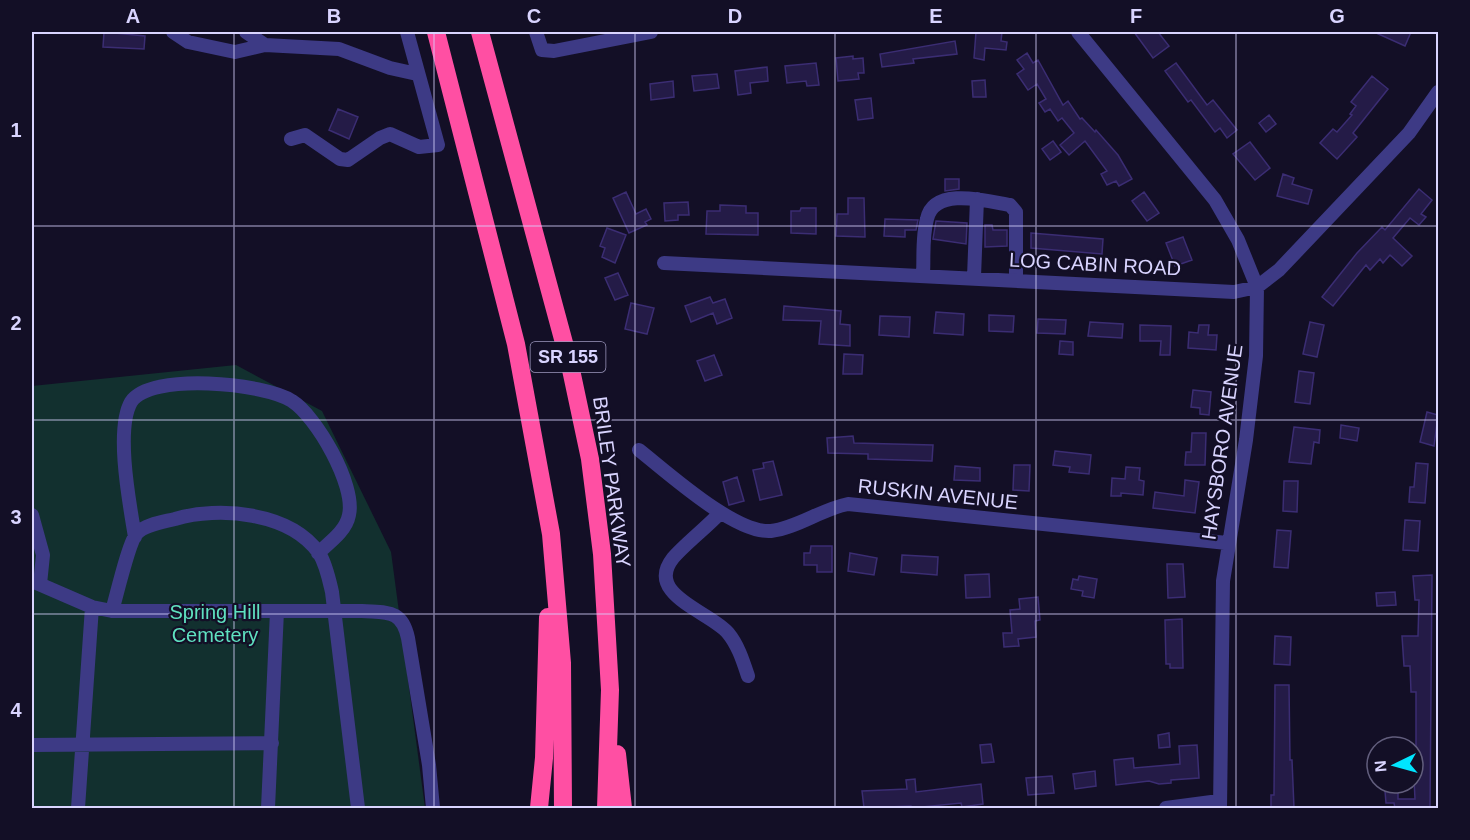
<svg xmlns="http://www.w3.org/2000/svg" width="1470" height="840" viewBox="0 0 1470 840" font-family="Arial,sans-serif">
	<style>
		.green { fill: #12302f }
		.building { fill: #241b47; stroke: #3b2d73; stroke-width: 1.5 }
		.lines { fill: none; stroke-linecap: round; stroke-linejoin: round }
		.minor { stroke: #3d3a85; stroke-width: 14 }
		.highway { stroke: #ff4fa3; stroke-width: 18 }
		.grid { fill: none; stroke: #d9d4ff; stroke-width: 1.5; stroke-opacity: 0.55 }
		.labels { text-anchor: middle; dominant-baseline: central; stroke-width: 4.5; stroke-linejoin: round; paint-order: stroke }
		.shield { fill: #130f26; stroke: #9e99be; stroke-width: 1.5 }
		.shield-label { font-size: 18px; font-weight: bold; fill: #d9d4ff }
		.street-label { font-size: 20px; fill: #d9d4ff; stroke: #130f26 }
		.park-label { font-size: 20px; fill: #5fe0c0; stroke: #130f26 }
		.neatline { fill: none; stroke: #d9d4ff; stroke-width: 2 }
		.grid-label { font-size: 20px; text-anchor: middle; font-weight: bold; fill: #d9d4ff }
	</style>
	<rect width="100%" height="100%" fill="#130f26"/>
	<path class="green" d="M 236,365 L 322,411 L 391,552 L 425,808 L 32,808 L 32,386 Z"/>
	<path class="building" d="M 104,32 L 145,36 L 144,49 L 103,47 Z
		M 976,32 L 1002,32 L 1001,41 L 1007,42 L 1006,50 L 985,48 L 984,60 L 974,58 Z
		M 1134,32 L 1158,32 L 1169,46 L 1153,58 Z
		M 1374,32 L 1411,32 L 1405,46 Z
		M 955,41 L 957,54 L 913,59 L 914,63 L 882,67 L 880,54 Z
		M 1027,53 L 1033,63 L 1038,60 L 1063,105 L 1068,101 L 1080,119 L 1082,118 L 1095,132 L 1096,130 L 1118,155 L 1132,179 L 1119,186 L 1116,181 L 1107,185 L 1101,174 L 1107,171 L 1085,141 L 1069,155 L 1060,145 L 1074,133 L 1062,118 L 1058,121 L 1050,109 L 1045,112 L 1039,103 L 1046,99 L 1037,84 L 1028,90 L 1017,74 L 1024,69 L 1017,60 Z
		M 853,56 L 853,59 L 863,58 L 864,73 L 858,73 L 859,79 L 838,81 L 836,58 Z
		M 816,63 L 819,85 L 807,86 L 806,81 L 787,83 L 785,66 Z
		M 1176,63 L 1207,105 L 1213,100 L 1237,130 L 1227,138 L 1220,128 L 1215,132 L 1191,100 L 1188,102 L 1165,71 Z
		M 767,67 L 768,81 L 750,83 L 751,93 L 738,95 L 735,71 Z
		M 717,74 L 719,88 L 694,91 L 692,76 Z
		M 1372,76 L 1388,89 L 1353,133 L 1357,137 L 1337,159 L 1320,143 L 1333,129 L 1337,132 L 1352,115 L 1350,114 L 1356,106 L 1351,102 Z
		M 985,80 L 986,97 L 973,97 L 972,81 Z
		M 673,81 L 674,97 L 651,100 L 650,84 Z
		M 871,98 L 873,118 L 858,120 L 855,100 Z
		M 338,109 L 358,117 L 349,139 L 329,130 Z
		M 1269,115 L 1276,124 L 1266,132 L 1259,123 Z
		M 1053,141 L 1061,152 L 1050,160 L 1042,149 Z
		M 1250,142 L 1270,168 L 1255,180 L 1233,154 Z
		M 1283,174 L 1294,178 L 1292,184 L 1312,190 L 1308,204 L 1277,196 Z
		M 945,179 L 959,179 L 959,189 L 945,191 Z
		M 1419,189 L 1432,200 L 1421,214 L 1426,217 L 1419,225 L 1410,218 L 1393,238 L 1412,256 L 1402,266 L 1390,255 L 1383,263 L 1380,259 L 1370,270 L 1366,265 L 1333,306 L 1322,297 L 1357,253 L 1382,227 L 1385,230 Z
		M 626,192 L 636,214 L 646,209 L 651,219 L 645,222 L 647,225 L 629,233 L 613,198 Z
		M 1144,192 L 1159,213 L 1147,221 L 1132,201 Z
		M 848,198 L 864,198 L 865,237 L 836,236 L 837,214 L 848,214 Z
		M 688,202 L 689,215 L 678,215 L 678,220 L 665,221 L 664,203 Z
		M 720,205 L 746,206 L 746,213 L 758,213 L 758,235 L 706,234 L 707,211 L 720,211 Z
		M 801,208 L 816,208 L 816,234 L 791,233 L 791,211 L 800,211 Z
		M 885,219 L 918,220 L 916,230 L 905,230 L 905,237 L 884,236 Z
		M 936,221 L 967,223 L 966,244 L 933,239 Z
		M 985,225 L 992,225 L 993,230 L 1007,230 L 1007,246 L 985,247 Z
		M 607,228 L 626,235 L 615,263 L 602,257 L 605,248 L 600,246 Z
		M 1031,233 L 1103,239 L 1102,254 L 1031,248 Z
		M 1183,237 L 1192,260 L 1175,266 L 1166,243 Z
		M 618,273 L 628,295 L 615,300 L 605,278 Z
		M 710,297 L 713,303 L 725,299 L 732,318 L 717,324 L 713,313 L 691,322 L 685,306 Z
		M 631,303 L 654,308 L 647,334 L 625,329 Z
		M 784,306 L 841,311 L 840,324 L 850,325 L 850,346 L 819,344 L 821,321 L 783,320 Z
		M 936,312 L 964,314 L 963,335 L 934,333 Z
		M 989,315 L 1014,316 L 1013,332 L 989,331 Z
		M 880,316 L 910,317 L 909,337 L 879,335 Z
		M 1038,319 L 1066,320 L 1065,334 L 1037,333 Z
		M 1090,322 L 1123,324 L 1122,338 L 1088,336 Z
		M 1310,322 L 1324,325 L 1317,357 L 1303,354 Z
		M 1140,325 L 1171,326 L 1170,355 L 1160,355 L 1161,341 L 1140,341 Z
		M 1199,325 L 1209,325 L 1208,335 L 1217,335 L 1216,350 L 1188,348 L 1189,332 L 1198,333 Z
		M 1060,341 L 1073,342 L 1073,355 L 1059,354 Z
		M 844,354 L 863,355 L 862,374 L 843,374 Z
		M 714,355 L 722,375 L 705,381 L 697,361 Z
		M 1299,371 L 1314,373 L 1310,404 L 1295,402 Z
		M 1193,390 L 1211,392 L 1209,415 L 1200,414 L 1200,408 L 1191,407 Z
		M 1427,412 L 1438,415 L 1434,446 L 1420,442 Z
		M 1341,425 L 1359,428 L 1357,441 L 1340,438 Z
		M 1294,427 L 1320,430 L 1319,443 L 1314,442 L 1311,464 L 1289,462 Z
		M 1192,433 L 1206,433 L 1205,465 L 1185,465 L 1186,452 L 1191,452 Z
		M 853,436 L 854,443 L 933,445 L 932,461 L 868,459 L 868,454 L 828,453 L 827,438 Z
		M 1055,451 L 1091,455 L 1089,474 L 1069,472 L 1070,467 L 1053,465 Z
		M 773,461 L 782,495 L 760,500 L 753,470 L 764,468 L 763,463 Z
		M 1416,463 L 1428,464 L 1425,503 L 1409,502 L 1410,487 L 1414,487 Z
		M 1014,465 L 1030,465 L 1029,491 L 1013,490 Z
		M 955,466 L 980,468 L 980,481 L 954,480 Z
		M 1126,467 L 1140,468 L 1139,480 L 1144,481 L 1143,495 L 1121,493 L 1121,496 L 1111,496 L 1112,478 L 1125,479 Z
		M 737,477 L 744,501 L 729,505 L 723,482 Z
		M 1185,480 L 1199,482 L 1195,513 L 1153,508 L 1155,492 L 1184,496 Z
		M 1284,481 L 1298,481 L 1297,512 L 1283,511 Z
		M 1405,520 L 1420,521 L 1418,551 L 1403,550 Z
		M 1277,530 L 1291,531 L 1288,568 L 1274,567 Z
		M 811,546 L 832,546 L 832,572 L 817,572 L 817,565 L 804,565 L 804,553 L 810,553 Z
		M 850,553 L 877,558 L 874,575 L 848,571 Z
		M 902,555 L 938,557 L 937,575 L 901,572 Z
		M 1167,564 L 1183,564 L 1185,597 L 1168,598 Z
		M 989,574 L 990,597 L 966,598 L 965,575 Z
		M 1432,575 L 1430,808 L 1395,808 L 1394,803 L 1386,803 L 1385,791 L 1398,791 L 1398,799 L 1415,799 L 1413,759 L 1416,759 L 1416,692 L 1411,692 L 1410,666 L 1404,666 L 1402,636 L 1418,636 L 1419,600 L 1415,600 L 1413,576 Z
		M 1079,576 L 1097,579 L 1094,598 L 1082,596 L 1083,591 L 1071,589 L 1073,579 L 1078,580 Z
		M 1395,592 L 1396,605 L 1377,606 L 1376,593 Z
		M 1038,597 L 1040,620 L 1035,621 L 1036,637 L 1018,639 L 1019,646 L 1004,647 L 1003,633 L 1012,633 L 1010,610 L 1020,609 L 1019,599 Z
		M 1182,619 L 1183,668 L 1170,668 L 1170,664 L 1166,664 L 1165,620 Z
		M 1275,636 L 1291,637 L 1290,665 L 1274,664 Z
		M 1275,685 L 1289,685 L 1290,760 L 1292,760 L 1294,808 L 1271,808 L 1271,795 L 1274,795 Z
		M 1169,733 L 1170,747 L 1159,748 L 1158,735 Z
		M 991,744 L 994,762 L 982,763 L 980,745 Z
		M 1197,745 L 1199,778 L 1171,780 L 1171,783 L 1159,784 L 1149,781 L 1116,785 L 1114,760 L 1133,758 L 1134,768 L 1180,764 L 1179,746 Z
		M 1095,771 L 1096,786 L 1075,789 L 1073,774 Z
		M 1052,776 L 1054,793 L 1028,795 L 1026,778 Z
		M 915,779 L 916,792 L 981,784 L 983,804 L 962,807 L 961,803 L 912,808 L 911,806 L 864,808 L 862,791 L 907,789 L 906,780 Z"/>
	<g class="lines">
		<path class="minor" d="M 173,32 L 188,42 L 235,52 L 265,45 L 339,49 L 390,68 L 417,74
			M 246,32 L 265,45
			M 536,32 L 542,50 L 554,51 L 651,32
			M 1078,32 L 1215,200 L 1238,240 L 1257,287 L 1256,356 L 1246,440 L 1223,581 L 1220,808
			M 291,139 L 305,135 L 340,159 L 348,160 L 380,138 L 390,134 L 419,147 L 438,145 L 407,32
			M 664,263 L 1234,292 L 1257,287 L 1279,270 L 1409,133 L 1438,92
			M 923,275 C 924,257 922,236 927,219 C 934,186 987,201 1010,205 L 1016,212 L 1016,280
			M 974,277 L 977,199
			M 639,450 C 667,472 735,534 771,531 C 797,528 822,509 848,504 L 1227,543
			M 720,513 C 707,527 685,544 673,558 C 644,595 711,612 728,633 C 738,645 743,661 748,676
			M 32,515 L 43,555 L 40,584
			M 135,537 C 130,506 115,430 131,402 C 150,372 265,383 292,401 C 316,416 356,485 349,515 C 346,531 330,542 318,553
			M 32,581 L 92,607 L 112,611 L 362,611 C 387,613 402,609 408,638 L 429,765 L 433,808
			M 112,611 C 116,598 129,541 137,533 C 146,524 163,522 175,519 C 219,506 290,512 319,553 C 326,564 329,579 332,592 L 358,808
			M 32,745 L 272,743
			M 78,808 L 92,607
			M 268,808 L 277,611
			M 1166,808 L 1219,801"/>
		<path class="highway" d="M 436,32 L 516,344 L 551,534 L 562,663 L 563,808
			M 480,32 L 570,365 L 590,459 L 602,554 L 610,690 L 606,808
			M 617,754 L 623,808
			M 539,808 L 544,758 L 548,617"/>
	</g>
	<path class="grid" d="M 234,32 L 234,808M 434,32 L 434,808M 635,32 L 635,808M 835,32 L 835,808M 1036,32 L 1036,808M 1236,32 L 1236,808M 32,226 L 1438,226M 32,420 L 1438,420M 32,614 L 1438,614"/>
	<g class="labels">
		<rect class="shield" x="530.5" y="342" width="75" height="30" rx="4.5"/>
		<g class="shield-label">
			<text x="568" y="357">SR 155</text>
		</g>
		<g class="street-label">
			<text transform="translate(1095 264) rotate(3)">LOG CABIN ROAD</text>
			<text transform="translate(1222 442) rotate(-82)">HAYSBORO AVENUE</text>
			<text transform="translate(612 482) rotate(82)">BRILEY PARKWAY</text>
			<text transform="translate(938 494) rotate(6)">RUSKIN AVENUE</text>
		</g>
		<g class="park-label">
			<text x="215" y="612">Spring Hill<tspan x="215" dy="23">Cemetery</tspan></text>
		</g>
	</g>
	<rect width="1470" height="840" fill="none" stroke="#130f26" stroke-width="66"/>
	<g transform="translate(1395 765) rotate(265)"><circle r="28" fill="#130f26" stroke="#625e7d" stroke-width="1.5"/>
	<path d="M0-4.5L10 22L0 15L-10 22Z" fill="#00e5ff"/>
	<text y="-9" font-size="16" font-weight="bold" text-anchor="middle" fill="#d9d4ff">N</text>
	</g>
	<rect x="33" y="33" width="1404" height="774" class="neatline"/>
	<g class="grid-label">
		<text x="133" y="23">A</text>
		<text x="334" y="23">B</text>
		<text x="534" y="23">C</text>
		<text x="735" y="23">D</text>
		<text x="936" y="23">E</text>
		<text x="1136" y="23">F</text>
		<text x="1337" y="23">G</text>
		<text x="16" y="137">1</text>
		<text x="16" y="330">2</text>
		<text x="16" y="524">3</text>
		<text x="16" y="717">4</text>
	</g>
</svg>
